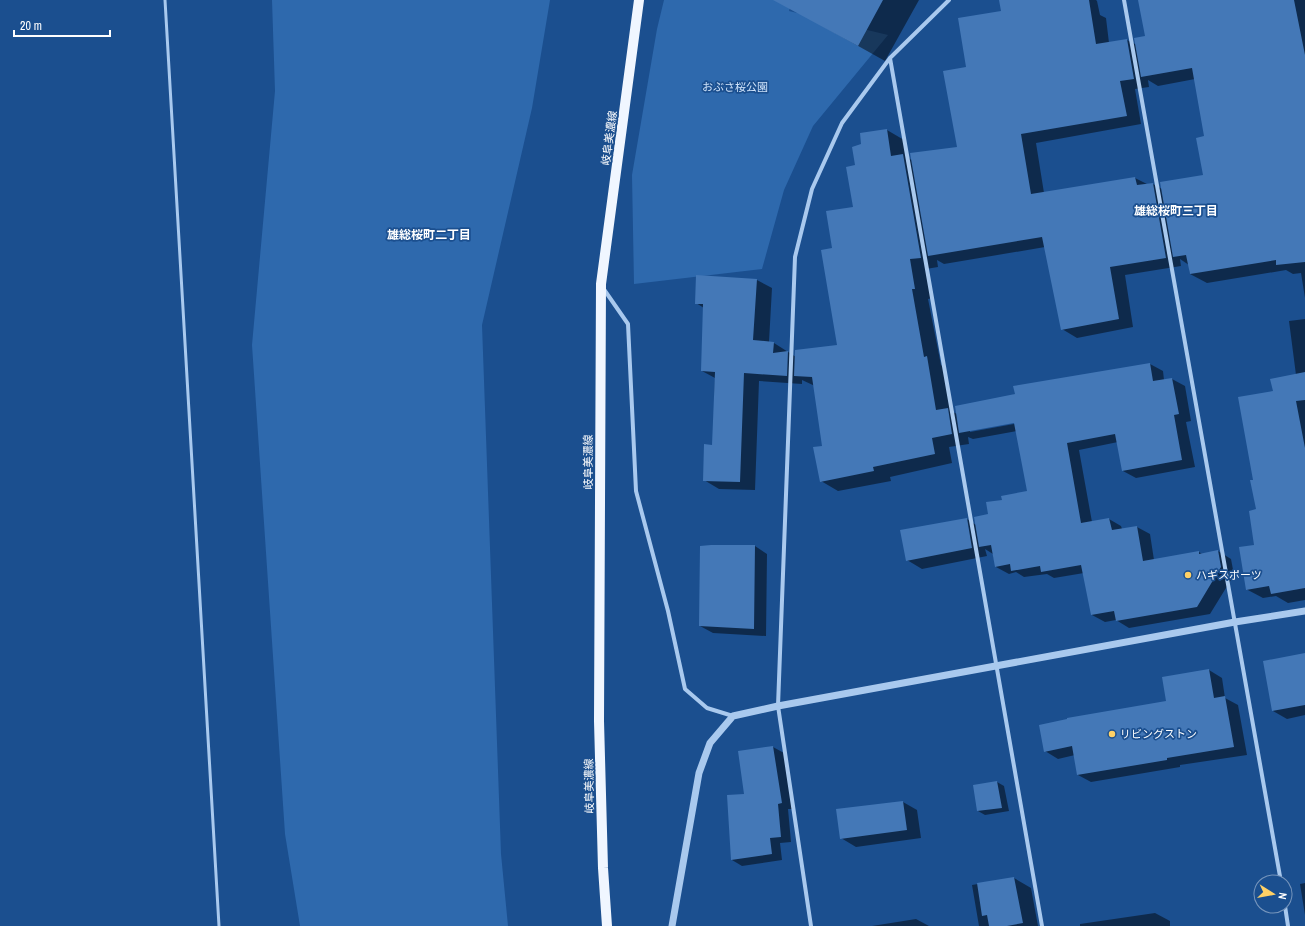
<svg xmlns="http://www.w3.org/2000/svg" width="1305" height="926" viewBox="0 0 1305 926" font-family="'Archivo Narrow','Noto Sans JP',sans-serif">
	<style>
		.green { fill: #2e69ad }
		.shadow { fill: #0007; fill-rule: evenodd }
		.building { fill: #4478b7 }
		.lines { fill: none; stroke-linecap: round; stroke-linejoin: round }
		.service { stroke: #a9c9ee; stroke-width: 3 }
		.minor { stroke: #a9c9ee; stroke-width: 4 }
		.tertiary { stroke: #a9c9ee; stroke-width: 7 }
		.primary { stroke: #f0f6ff; stroke-width: 10 }
		.poi-dot { fill: #ffd166; stroke: #1b4f8f; stroke-width: 1.5 }
		.labels { text-anchor: middle; dominant-baseline: central; stroke-width: 3.5; stroke-linejoin: round; paint-order: stroke }
		.park-label { font-size: 11px; fill: #cfe3fa; stroke: #1b4f8f }
		.street-label { font-size: 11px; fill: #fff; stroke: #1b4f8f }
		.poi-label { font-size: 11px; fill: #fff; stroke: #1b4f8f; text-anchor: start }
		.neighbourhood-label { font-size: 12px; font-weight: bold; fill: #fff; stroke: #1b4f8f }
	</style>
	<rect width="100%" height="100%" fill="#1b4f8f"/>
	<path class="green" d="M 272,0 L 550,0 L 532,108 L 482,325 L 501,854 L 508,926 L 300,926 L 285,834 L 252,345 L 275,91 Z
		M 664,0 L 792,0 L 789,11 L 888,35 L 813,126 L 784,190 L 762,269 L 634,284 L 632,175 L 657,29 Z"/>
	<path class="shadow" d="M 808,0 L 919,0 L 885,61 L 801,14 Z
		M 1000,0 L 1096,0 L 1097,1 L 1100,15 L 1106,18 L 1109,43 L 1127,40 L 1137,45 L 1146,37 L 1163,0 L 1305,0 L 1305,298 L 1301,273 L 1293,274 L 1286,270 L 1207,283 L 1190,274 L 1189,265 L 1180,259 L 1181,266 L 1125,275 L 1133,327 L 1077,338 L 1062,329 L 1045,247 L 944,264 L 937,260 L 938,267 L 926,269 L 932,298 L 928,299 L 941,365 L 944,367 L 951,411 L 957,414 L 1016,394 L 1150,364 L 1163,371 L 1164,380 L 1172,379 L 1185,386 L 1191,421 L 1186,422 L 1195,467 L 1136,478 L 1123,471 L 1118,442 L 1079,450 L 1092,522 L 1109,519 L 1121,526 L 1122,529 L 1137,527 L 1150,534 L 1154,560 L 1199,552 L 1202,554 L 1218,551 L 1231,559 L 1234,575 L 1210,614 L 1129,628 L 1116,620 L 1105,622 L 1092,615 L 1084,573 L 1054,578 L 1047,574 L 1024,577 L 1016,572 L 1009,574 L 996,567 L 993,554 L 985,549 L 987,556 L 922,569 L 907,560 L 967,519 L 976,525 L 989,515 L 1003,501 L 1028,492 L 1017,431 L 973,439 L 968,437 L 969,444 L 949,447 L 952,463 L 890,477 L 891,481 L 838,491 L 821,481 L 823,447 L 815,386 L 802,380 L 802,384 L 759,381 L 755,490 L 719,489 L 704,480 L 713,446 L 715,378 L 702,371 L 704,308 L 696,303 L 757,280 L 772,288 L 769,342 L 774,343 L 796,357 L 838,346 L 833,248 L 854,207 L 856,166 L 863,145 L 887,130 L 904,140 L 907,157 L 913,161 L 958,148 L 967,68 L 1002,11 ZM 1195,79 L 1206,137 L 1204,176 L 1162,189 L 1153,184 L 1147,184 L 1135,178 L 1044,193 L 1036,143 L 1141,124 L 1135,89 L 1149,87 L 1148,80 L 1158,86 ZM 1019,421 L 1019,423 L 970,432 L 970,430 Z
		M 1305,319 L 1305,600 L 1288,603 L 1276,596 L 1263,598 L 1246,589 L 1255,545 L 1257,510 L 1255,480 L 1274,392 L 1296,375 L 1289,321 Z
		M 755,546 L 767,554 L 766,636 L 713,633 L 700,626 Z
		M 1305,654 L 1305,715 L 1287,719 L 1273,711 Z
		M 1209,670 L 1222,678 L 1225,698 L 1238,705 L 1247,755 L 1180,765 L 1180,767 L 1091,782 L 1078,775 L 1075,755 L 1058,759 L 1045,751 L 1167,702 Z
		M 773,747 L 784,753 L 792,809 L 788,809 L 791,842 L 780,843 L 782,860 L 742,866 L 732,860 L 746,795 Z
		M 997,782 L 1004,786 L 1009,811 L 985,815 L 978,811 Z
		M 903,802 L 917,810 L 921,838 L 856,847 L 841,838 Z
		M 1014,878 L 1031,888 L 1038,926 L 979,926 L 972,885 Z
		M 1305,883 L 1305,915 L 1300,884 Z
		M 1155,913 L 1170,921 L 1170,926 L 1080,926 L 1080,924 Z
		M 916,919 L 929,926 L 872,926 Z"/>
	<path class="building" d="M 773,0 L 883,0 L 858,46 Z
		M 999,0 L 1089,0 L 1096,44 L 1127,39 L 1134,79 L 1120,81 L 1127,116 L 1021,134 L 1031,194 L 1135,177 L 1137,185 L 1153,183 L 1166,258 L 1110,267 L 1119,319 L 1061,330 L 1042,237 L 928,256 L 910,153 L 957,147 L 943,71 L 966,67 L 958,18 L 1001,11 Z
		M 1138,0 L 1294,0 L 1305,55 L 1305,262 L 1276,265 L 1276,260 L 1190,274 L 1186,255 L 1173,257 L 1160,182 L 1203,175 L 1196,138 L 1204,136 L 1192,68 L 1141,77 L 1134,38 L 1145,36 Z
		M 887,129 L 891,156 L 903,154 L 921,258 L 910,259 L 915,289 L 912,289 L 924,357 L 927,356 L 936,410 L 948,408 L 952,434 L 932,438 L 935,454 L 873,467 L 874,471 L 820,482 L 813,447 L 822,446 L 812,377 L 794,376 L 795,350 L 837,345 L 821,250 L 832,248 L 826,211 L 853,207 L 846,167 L 855,165 L 852,147 L 861,144 L 860,133 Z
		M 696,275 L 757,279 L 753,340 L 774,342 L 773,353 L 788,351 L 787,376 L 744,373 L 740,482 L 703,481 L 704,444 L 712,445 L 715,372 L 701,371 L 703,304 L 695,304 Z
		M 1150,363 L 1153,381 L 1172,378 L 1179,414 L 1174,415 L 1182,460 L 1122,471 L 1115,434 L 1067,443 L 1081,523 L 1109,518 L 1112,530 L 1137,526 L 1143,561 L 1199,551 L 1199,554 L 1218,550 L 1221,567 L 1197,607 L 1116,621 L 1114,611 L 1091,615 L 1081,565 L 1041,572 L 1040,566 L 1011,571 L 1010,564 L 995,567 L 991,545 L 979,547 L 974,517 L 988,514 L 986,502 L 1002,500 L 1001,496 L 1027,491 L 1014,423 L 959,433 L 955,406 L 1015,394 L 1013,386 Z
		M 1305,372 L 1305,400 L 1296,401 L 1305,448 L 1305,588 L 1271,594 L 1269,586 L 1246,590 L 1239,547 L 1254,545 L 1249,511 L 1256,509 L 1250,480 L 1253,480 L 1238,397 L 1273,391 L 1270,379 Z
		M 967,518 L 972,548 L 906,561 L 900,530 Z
		M 711,545 L 755,545 L 754,629 L 699,626 L 700,546 Z
		M 1305,653 L 1305,705 L 1272,711 L 1263,661 Z
		M 1209,669 L 1214,698 L 1225,696 L 1234,747 L 1167,758 L 1167,760 L 1077,775 L 1072,746 L 1044,752 L 1039,725 L 1067,719 L 1067,718 L 1166,701 L 1162,677 Z
		M 773,746 L 782,803 L 778,804 L 781,837 L 770,838 L 772,854 L 731,860 L 727,795 L 744,794 L 738,751 Z
		M 997,781 L 1002,808 L 977,811 L 973,785 Z
		M 903,801 L 907,830 L 840,839 L 836,809 Z
		M 1014,877 L 1023,923 L 1007,926 L 989,926 L 987,915 L 982,916 L 977,883 Z"/>
	<g class="lines">
		<path class="service" d="M 165,0 L 219,926"/>
		<path class="minor" d="M 1124,0 L 1281,882
			M 890,58 L 1042,926
			M 603,288 L 628,324 L 636,491 L 668,611 L 685,689 L 707,708 L 733,716
			M 1285,906 L 1288,926
			M 811,926 L 778,706 L 795,257 L 812,189 L 842,123 L 890,58 L 949,0"/>
		<path class="tertiary" d="M 672,926 L 699,773 L 710,743 L 733,716 L 778,706 L 1235,622 L 1305,611"/>
		<path class="primary" d="M 607,926 L 603,868 L 599,721 L 601,284 L 639,0"/>
	</g>
	<g class="poi-dot">
		<circle cx="1188" cy="575" r="4"/>
		<circle cx="1112" cy="734" r="4"/>
	</g>
	<g class="labels">
		<g class="park-label">
			<text x="735" y="87">おぶさ桜公園</text>
		</g>
		<g class="street-label">
			<text transform="translate(609 138) rotate(-82)">岐阜美濃線</text>
			<text transform="translate(588 462) rotate(-90)">岐阜美濃線</text>
			<text transform="translate(589 786) rotate(-91)">岐阜美濃線</text>
		</g>
		<g class="poi-label">
			<text x="1196" y="575">ハギスポーツ</text>
			<text x="1120" y="734">リビングストン</text>
		</g>
		<g class="neighbourhood-label">
			<text x="1176" y="211">雄総桜町三丁目</text>
			<text x="429" y="235">雄総桜町二丁目</text>
		</g>
	</g>
	<g transform="translate(1273 894) rotate(101)"><circle r="19" fill="#1b4f8f" stroke="#7695bc"/>
	<path d="M0-3L7 15L0 10L-7 15Z" fill="#ffd166"/>
	<text y="-6" font-size="11" font-weight="bold" text-anchor="middle" fill="#ffffff">N</text>
	</g>
	<path d="M14 30v6h96v-6" fill="none" stroke="#ffffff" stroke-width="2"/>
	<text x="20" y="30" font-size="12" fill="#ffffff" stroke="#1b4f8f" stroke-width="3" paint-order="stroke">20 m</text>
</svg>
